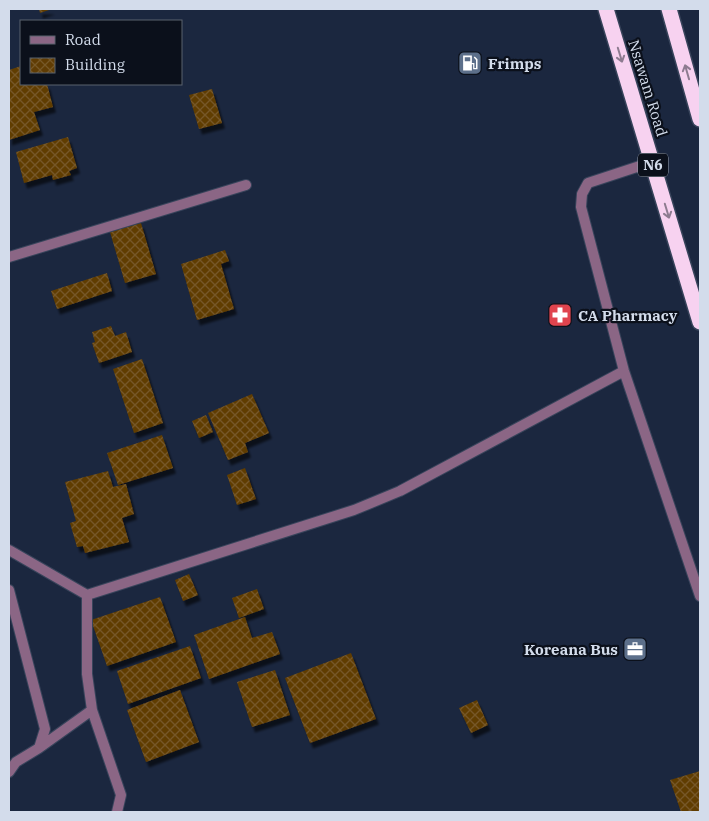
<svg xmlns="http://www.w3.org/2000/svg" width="709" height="821" viewBox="0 0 709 821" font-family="'IBM Plex Serif',serif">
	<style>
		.building { fill: url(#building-cross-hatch); filter: url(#shadow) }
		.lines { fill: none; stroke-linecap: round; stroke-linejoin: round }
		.street-casing { stroke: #38445b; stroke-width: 12 }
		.highway-casing { stroke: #38445b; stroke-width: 18 }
		.street { stroke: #8b6685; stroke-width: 10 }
		.highway { stroke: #f7d2f0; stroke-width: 15 }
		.oneway { stroke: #8d7b90 }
		.labels { text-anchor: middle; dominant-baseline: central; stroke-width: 4.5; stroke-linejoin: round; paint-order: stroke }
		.shield { fill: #0b101b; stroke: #979fad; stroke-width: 1 }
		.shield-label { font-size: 14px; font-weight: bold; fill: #d3dceb }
		.poi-label { font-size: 15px; font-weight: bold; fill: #d3dceb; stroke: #0b101b; text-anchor: start }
		.street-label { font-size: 15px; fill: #d3dceb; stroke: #0b101b }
	</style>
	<defs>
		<pattern id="building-cross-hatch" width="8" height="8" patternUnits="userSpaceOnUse" patternTransform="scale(1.25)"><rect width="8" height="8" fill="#603c03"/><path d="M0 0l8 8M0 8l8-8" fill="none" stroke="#765828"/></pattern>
		<filter id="shadow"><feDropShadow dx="3" dy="5.5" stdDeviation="1" flood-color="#0009"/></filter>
	</defs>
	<rect width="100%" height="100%" fill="#1b273f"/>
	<path class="building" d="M 39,9 L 52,9 L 40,13 Z
		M 21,66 L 21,84 L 47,84 L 53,107 L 34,112 L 40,130 L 9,140 L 9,70 Z
		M 212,89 L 222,123 L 199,129 L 189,95 Z
		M 68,137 L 77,168 L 69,171 L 71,175 L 53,180 L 52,175 L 24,183 L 16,152 Z
		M 141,223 L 156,274 L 125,283 L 110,232 Z
		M 225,250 L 229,261 L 221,264 L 234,309 L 197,320 L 181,264 Z
		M 107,273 L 112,291 L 57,309 L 51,291 Z
		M 111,326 L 115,336 L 126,332 L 132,352 L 99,363 L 92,343 L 95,342 L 92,332 Z
		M 142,359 L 163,423 L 134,433 L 113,369 Z
		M 252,394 L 269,433 L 245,443 L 248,452 L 228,460 L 208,413 Z
		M 206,415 L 213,432 L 199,438 L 192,421 Z
		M 162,435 L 173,468 L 118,485 L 107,453 Z
		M 245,468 L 256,499 L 237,505 L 227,475 Z
		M 108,471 L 113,487 L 126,484 L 134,514 L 122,518 L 129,542 L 85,553 L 83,546 L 77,547 L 70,523 L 76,521 L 65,482 Z
		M 189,574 L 198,595 L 183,601 L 175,580 Z
		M 257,589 L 264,609 L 239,618 L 232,598 Z
		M 160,597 L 176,642 L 107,666 L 91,620 Z
		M 245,617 L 252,638 L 272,632 L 280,654 L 209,679 L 194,635 Z
		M 190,646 L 201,678 L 128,704 L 117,671 Z
		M 351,653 L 376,719 L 310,743 L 285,678 Z
		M 275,670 L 290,715 L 252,727 L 237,682 Z
		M 180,690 L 199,742 L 146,762 L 127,710 Z
		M 477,700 L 488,725 L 471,733 L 459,708 Z
		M 700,771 L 700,812 L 681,812 L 670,780 Z"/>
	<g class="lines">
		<g class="street-casing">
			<path id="street" d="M 652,162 L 588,183 L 582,194 L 581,207 L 624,371 L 700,596
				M 9,257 L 246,185
				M 9,550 L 87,595 L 354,510 L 400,491 L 624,371
				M 9,590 L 45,729 L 39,748 L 16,762 L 9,772
				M 87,595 L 87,674 L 92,710 L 121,795 L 117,812
				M 39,748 L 92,710"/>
		</g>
		<g class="highway-casing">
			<path id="highway" d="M 606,9 L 700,322
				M 669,9 L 700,119"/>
		</g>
		<use href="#street" class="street"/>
		<use href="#highway" class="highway"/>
	</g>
	<defs><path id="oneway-shaft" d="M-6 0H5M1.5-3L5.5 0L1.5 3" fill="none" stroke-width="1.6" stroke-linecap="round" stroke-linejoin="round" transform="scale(1.25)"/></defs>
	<g class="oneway">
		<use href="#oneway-shaft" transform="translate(620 55) rotate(73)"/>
		<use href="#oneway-shaft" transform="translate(687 72) rotate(-106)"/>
		<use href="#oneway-shaft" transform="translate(667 211) rotate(73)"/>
	</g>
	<defs>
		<g id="fuel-square" transform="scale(1.25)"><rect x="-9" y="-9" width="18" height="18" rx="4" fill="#5c6f8a" stroke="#0b101b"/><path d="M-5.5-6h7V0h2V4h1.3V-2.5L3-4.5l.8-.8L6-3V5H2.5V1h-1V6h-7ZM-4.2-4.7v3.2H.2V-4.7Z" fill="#fff"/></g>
		<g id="pharmacy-square" transform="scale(1.25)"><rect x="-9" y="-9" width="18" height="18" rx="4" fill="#e0444e" stroke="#0b101b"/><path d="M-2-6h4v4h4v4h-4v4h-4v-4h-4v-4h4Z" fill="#fff"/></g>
		<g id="office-square" transform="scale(1.25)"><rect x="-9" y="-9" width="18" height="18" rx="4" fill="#5c6f8a" stroke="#0b101b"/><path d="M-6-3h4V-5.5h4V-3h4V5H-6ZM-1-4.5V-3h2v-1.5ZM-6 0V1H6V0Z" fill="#fff"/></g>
	</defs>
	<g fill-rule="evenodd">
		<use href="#fuel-square" x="470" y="63"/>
		<use href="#pharmacy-square" x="560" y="315"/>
		<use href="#office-square" x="635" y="649"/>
	</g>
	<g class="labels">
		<rect class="shield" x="638" y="153.5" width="30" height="23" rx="4"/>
		<g class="shield-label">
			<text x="653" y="165">N6</text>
		</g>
		<g class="poi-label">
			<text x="488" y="63">Frimps</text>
			<text x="578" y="315">CA Pharmacy</text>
			<text x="618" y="649" text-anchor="end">Koreana Bus</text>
		</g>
		<g class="street-label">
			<text transform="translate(648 88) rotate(73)">Nsawam Road</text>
		</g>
	</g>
	<rect width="709" height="821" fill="none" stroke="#d3dceb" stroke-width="20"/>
	<rect x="20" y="20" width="162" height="65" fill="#0b101b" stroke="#5b626e"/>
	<rect x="30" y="36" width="25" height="8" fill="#8b6685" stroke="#5b626e"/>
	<text x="65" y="45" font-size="15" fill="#d3dceb">Road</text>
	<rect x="30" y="58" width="25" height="15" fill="url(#building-cross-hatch)" stroke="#5b626e"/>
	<text x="65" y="70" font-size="15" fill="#d3dceb">Building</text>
</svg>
